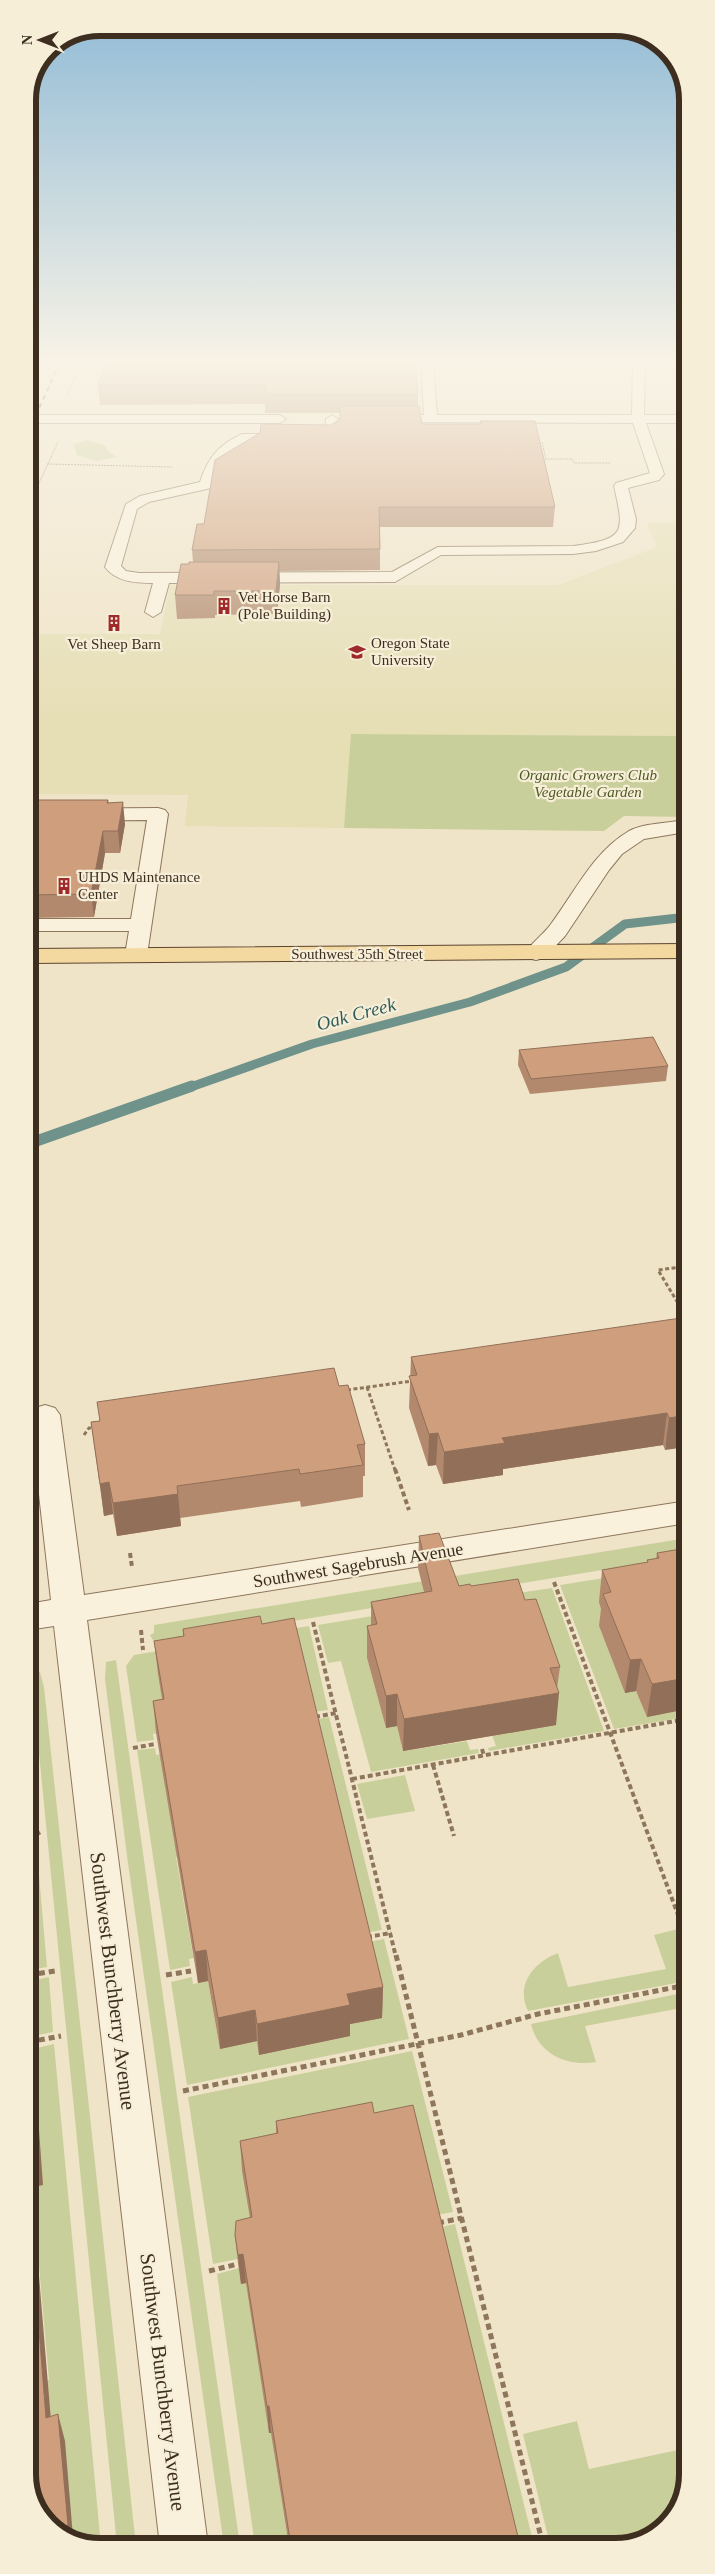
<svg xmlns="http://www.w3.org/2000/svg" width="715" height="2574" viewBox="0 0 715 2574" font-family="Georgia,serif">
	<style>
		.farmland { fill: #e6deb5 }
		.green { fill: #c9cf9b }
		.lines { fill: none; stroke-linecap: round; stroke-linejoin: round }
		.stream-far1 { stroke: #6f938a; stroke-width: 9 }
		.stream { stroke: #6f938a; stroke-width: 11 }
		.minor-casing { stroke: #8d765c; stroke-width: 2 }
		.major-casing { stroke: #5b4430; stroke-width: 2 }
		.path-far3 { stroke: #8d765c; stroke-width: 1; stroke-dasharray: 2 1; stroke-linecap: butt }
		.path-far2 { stroke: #8d765c; stroke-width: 3; stroke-dasharray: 4 2.5; stroke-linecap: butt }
		.path-far1 { stroke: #8d765c; stroke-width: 4; stroke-dasharray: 5 3; stroke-linecap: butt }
		.path { stroke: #8d765c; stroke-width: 5; stroke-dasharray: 6 4; stroke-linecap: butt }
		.minor { fill: #faf1dc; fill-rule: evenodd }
		.major { fill: #f3d9a0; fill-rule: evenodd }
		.rail { stroke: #3d2e20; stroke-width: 2; stroke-dasharray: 4.5 4.5; stroke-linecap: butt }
		.wall { fill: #b2896c }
		.shaded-wall { fill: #916f58 }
		.building { fill: #cf9f7d; stroke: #916f58 }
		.labels { text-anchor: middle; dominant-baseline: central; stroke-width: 4.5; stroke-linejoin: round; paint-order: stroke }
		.far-poi-label { font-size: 15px; fill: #3d2e20; stroke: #f7eed8; text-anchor: start }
		.far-park-label { font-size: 15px; font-style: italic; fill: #4d5a26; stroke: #f7eed8 }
		.far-street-label { font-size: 15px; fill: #3d2e20; stroke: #f7eed8 }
		.street-label { font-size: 18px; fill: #3d2e20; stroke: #f7eed8 }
		.water-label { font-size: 19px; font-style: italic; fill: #2f5d5a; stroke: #f7eed8 }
		.near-street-label { font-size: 21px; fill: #3d2e20; stroke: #f7eed8 }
		.rim { fill: none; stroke: #3d2e20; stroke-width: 6 }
	</style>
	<rect width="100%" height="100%" fill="#f0e4c8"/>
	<path class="farmland" d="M 647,523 L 686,523 L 686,736 L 352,734 L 344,828 L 185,826 L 188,795 L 28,794 L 28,634 L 160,634 L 170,585 L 559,585 L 657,547 Z"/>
	<path class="green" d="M 87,440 L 105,445 L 108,451 L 117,457 L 96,461 L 77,455 L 73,444 Z
		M 351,734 L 686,736 L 686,817 L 624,816 L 604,831 L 344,828 Z
		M 687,1538 L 687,1556 L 155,1644 L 150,1635 L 154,1633 L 154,1625 Z
		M 654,1570 L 607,1624 L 599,1626 L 625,1692 L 636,1691 L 647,1716 L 687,1709 L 687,1717 L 614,1729 L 560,1585 Z
		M 552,1588 L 604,1731 L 489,1751 L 488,1748 L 496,1746 L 444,1604 Z
		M 434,1606 L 367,1658 L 386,1728 L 397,1726 L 403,1751 L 467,1741 L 470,1750 L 478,1749 L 479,1753 L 371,1772 L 341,1661 L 328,1663 L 318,1625 Z
		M 309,1626 L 328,1710 L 168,1731 L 153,1734 L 154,1740 L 137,1742 L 126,1666 L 134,1655 Z
		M 116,1660 L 240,2546 L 224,2546 L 127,1856 L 105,1679 L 106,1662 Z
		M 31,1672 L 40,1672 L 44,1687 L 136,2546 L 117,2546 Z
		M 329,1717 L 382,1930 L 328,1939 L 280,1727 Z
		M 155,1748 L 156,1755 L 178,1751 L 209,1851 L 176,1857 L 193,1955 L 211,1954 L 189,1959 L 190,1966 L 170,1970 L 137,1750 Z
		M 405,1775 L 415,1811 L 367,1819 L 357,1784 Z
		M 36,1840 L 47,1967 L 29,1970 L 29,1844 Z
		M 678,1929 L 687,1953 L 687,1981 L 528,2011 C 515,1985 534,1962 558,1953 L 568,1987 L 666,1969 L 654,1935 Z
		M 384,1939 L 409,2039 L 187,2085 L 171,1982 L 192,1977 L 193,1984 L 208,1981 L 220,2049 L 257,2041 L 260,2055 L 350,2036 L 331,1949 Z
		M 49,1977 L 53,2032 L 29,2037 L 29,1981 Z
		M 687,1992 L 687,2007 L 585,2026 L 596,2062 C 567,2067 538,2054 531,2024 Z
		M 54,2044 L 101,2546 L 95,2546 L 73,2537 L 29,2384 L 49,2380 L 37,2243 L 29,2229 L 37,2227 L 29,2104 L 29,2050 Z
		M 412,2051 L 453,2212 L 255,2247 L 238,2259 L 213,2264 L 188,2097 Z
		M 455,2224 L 534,2545 L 509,2545 L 395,2237 Z
		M 239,2268 L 267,2278 L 312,2423 L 274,2452 L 289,2546 L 255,2546 L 217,2274 Z
		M 577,2421 L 589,2469 L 687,2448 L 687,2474 L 672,2518 L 629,2545 L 550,2545 L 523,2434 Z"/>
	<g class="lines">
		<path class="stream-far1" d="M 188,1088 L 312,1044 L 470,1002 L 566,967 L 625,924 L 687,917"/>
		<path class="stream" d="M 28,1144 L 192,1086"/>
		<g class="minor-casing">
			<path id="minor" d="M 28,363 L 40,363 L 32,379 L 28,380 Z
				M 421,363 L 433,363 L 437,415 L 632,415 L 633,363 L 645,363 L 644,415 L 686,415 L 686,423 L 646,423 L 664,474 L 659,480 L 628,488 L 636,519 L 635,528 L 623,542 L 596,551 L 573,554 L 441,555 L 395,582 L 169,583 L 161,612 L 153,617 L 145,612 L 153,583 C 136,583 116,582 105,567 L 126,504 L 140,496 L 200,482 C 208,458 218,445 242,434 L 325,434 L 326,419 L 332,415 L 338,419 L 336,441 L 249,441 L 220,463 L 211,488 L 149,502 L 137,509 L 121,566 L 126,571 L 139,573 L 392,572 L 438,547 L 573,546 C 625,539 625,534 614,486 L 616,483 L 650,473 L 633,423 L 379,422 L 377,419 L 383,415 L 424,415 Z
				M 28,415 L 280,415 L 286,419 L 280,423 L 28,423 Z
				M 158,808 L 165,810 L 168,814 L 147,955 L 144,960 L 136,962 L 128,960 L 125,955 L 129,931 L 28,931 L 28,919 L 131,919 L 147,820 L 28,821 L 28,809 Z
				M 686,820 L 686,832 L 644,839 L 622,854 L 609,870 L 565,936 L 544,958 L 536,960 L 528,958 L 525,953 C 532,942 543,935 551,924 C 575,892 593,852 629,831 C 644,823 669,823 686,820 Z
				M 45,1405 L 55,1408 L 60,1415 L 84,1595 L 687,1501 L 687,1523 L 87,1620 L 208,2546 L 160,2546 L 54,1626 L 28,1630 L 28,1604 L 51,1600 L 30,1415 L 35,1408 Z"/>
		</g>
		<g class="major-casing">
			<path id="major" d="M 687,944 L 687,958 L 28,963 L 28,949 Z"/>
		</g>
		<path class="path-far3" d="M 66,396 L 83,363
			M 542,442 L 546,459
			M 543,462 L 546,459 L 572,459 L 574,463 L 610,463
			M 47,464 L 172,467
			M 28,507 L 58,442"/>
		<path class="path-far2" d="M 682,1267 L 658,1270 L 687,1318
			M 367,1387 L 395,1470
			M 347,1390 L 412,1381
			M 84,1435 L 89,1428 L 96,1427"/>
		<path class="path-far1" d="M 395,1469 L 409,1510
			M 130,1553 L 132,1567
			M 554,1582 L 687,1939
			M 313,1622 L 396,1957
			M 141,1630 L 143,1650
			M 315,1717 L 336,1713
			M 133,1748 L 155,1744
			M 482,1749 L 484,1756
			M 433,1765 L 454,1836
			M 352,1779 L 687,1719
			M 29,1839 L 42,1831
			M 367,1937 L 391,1933"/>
		<path class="path" d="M 396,1955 L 543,2545
			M 29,1975 L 55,1971
			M 166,1975 L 191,1971
			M 29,2042 L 61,2036
			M 183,2091 L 461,2035 L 538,2014 L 687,1985
			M 438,2223 L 462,2218
			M 209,2271 L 238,2264"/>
		<use href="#minor" class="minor"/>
		<use href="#major" class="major"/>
		<path class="rail" d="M 28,432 L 60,363"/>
	</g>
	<path class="wall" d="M 105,363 L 418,394 L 418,406 L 422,424 L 480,424 L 480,421 L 555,507 L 553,527 L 380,527 L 380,570 L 279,571 L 280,584 L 277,614 L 215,615 L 215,618 L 177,619 L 175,595 L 189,564 L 193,562 L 192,550 L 204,524 L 331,425 L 340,419 L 340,413 L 265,413 L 265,404 L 100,405 L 98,385 Z
		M 28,800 L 108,800 L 109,803 L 125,824 L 120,853 L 105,853 L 94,917 L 28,918 Z
		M 519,1050 L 668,1066 L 666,1081 L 530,1094 L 518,1065 Z
		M 687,1328 L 665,1450 L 663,1445 L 503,1469 L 503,1475 L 443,1484 L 436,1465 L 428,1466 L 409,1408 L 411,1357 Z
		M 339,1386 L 365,1444 L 365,1476 L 363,1476 L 363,1497 L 301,1507 L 300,1501 L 180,1518 L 181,1526 L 117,1536 L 113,1514 L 104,1516 L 91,1422 Z
		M 419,1536 L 459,1586 L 471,1586 L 525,1600 L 560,1667 L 557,1688 L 556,1725 L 403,1751 L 397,1726 L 386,1728 L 367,1658 L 367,1626 L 371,1625 L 371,1602 L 424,1592 L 418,1568 Z
		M 687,1548 L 687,1709 L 647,1717 L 636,1691 L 625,1693 L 599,1626 L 601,1609 L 599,1602 L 602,1570 L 647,1563 L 647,1560 L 656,1559 L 657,1553 Z
		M 262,1624 L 383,1987 L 382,2018 L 350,2024 L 350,2036 L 259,2055 L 257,2041 L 220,2049 L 208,1981 L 198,1983 L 156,1733 L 153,1701 L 162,1699 L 158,1674 L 154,1641 L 183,1636 L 183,1629 Z
		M 374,2113 L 520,2545 L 289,2546 L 271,2433 L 269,2433 L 246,2283 L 241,2284 L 238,2264 L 235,2235 L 250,2218 L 242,2171 L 240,2141 L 276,2134 L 276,2121 Z"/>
	<path class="shaded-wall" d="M 279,562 L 280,584 L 277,614 L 276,591 Z
		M 123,802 L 125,824 L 120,853 L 118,831 Z
		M 103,831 L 105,853 L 94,917 L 91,894 Z
		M 667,1413 L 663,1445 L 503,1469 L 503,1475 L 443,1484 L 444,1452 L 502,1438 Z
		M 687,1415 L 687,1447 L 665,1450 L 669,1418 Z
		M 438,1433 L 436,1465 L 428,1466 L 429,1434 Z
		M 109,1482 L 113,1514 L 104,1516 L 100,1484 Z
		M 178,1494 L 181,1526 L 117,1536 L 113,1503 Z
		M 641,1659 L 636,1691 L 625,1693 L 630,1660 Z
		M 687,1678 L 687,1709 L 647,1717 L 652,1684 Z
		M 559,1693 L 556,1725 L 403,1751 L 404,1719 Z
		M 397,1694 L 397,1726 L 386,1728 L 386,1696 Z
		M 206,1950 L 208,1981 L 198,1983 L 195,1952 Z
		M 383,1987 L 382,2018 L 350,2024 L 350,2036 L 259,2055 L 257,2024 L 347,1994 Z
		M 255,2010 L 257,2041 L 220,2049 L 218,2018 Z
		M 30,2072 L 37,2102 L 43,2185 L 34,2187 L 35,2227 L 53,2445 L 46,2418 L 29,2204 Z
		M 243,2254 L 246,2283 L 241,2284 L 238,2255 Z
		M 267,2406 L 269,2406 L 271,2433 L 269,2433 Z
		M 58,2414 L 65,2441 L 73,2537 L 53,2529 Z"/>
	<path class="building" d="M 105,363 L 415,363 L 418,394 L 265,394 L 266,385 L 98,385 Z
		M 340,406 L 419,406 L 422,424 L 481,424 L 480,421 L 535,421 L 555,507 L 379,507 L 380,549 L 192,550 L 197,524 L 204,524 L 215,460 L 260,433 L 261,424 L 331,425 L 340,419 Z
		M 189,562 L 279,562 L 276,591 L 214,591 L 214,595 L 175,595 L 181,564 L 189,564 Z
		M 28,800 L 108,800 L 107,803 L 123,802 L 118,831 L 103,831 L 91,894 L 28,895 Z
		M 653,1037 L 668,1066 L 531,1079 L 519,1050 Z
		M 681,1318 L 687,1328 L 687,1415 L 669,1418 L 667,1413 L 502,1438 L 505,1443 L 444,1452 L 438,1433 L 429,1434 L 409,1376 L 417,1375 L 411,1357 Z
		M 334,1368 L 339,1386 L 348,1385 L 365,1444 L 357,1445 L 363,1465 L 300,1474 L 299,1469 L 177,1486 L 178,1494 L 113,1503 L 109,1482 L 100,1484 L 91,1422 L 100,1421 L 97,1402 Z
		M 439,1533 L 459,1586 L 470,1584 L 471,1586 L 518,1579 L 525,1600 L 536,1599 L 560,1667 L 550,1668 L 559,1693 L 404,1719 L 397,1694 L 386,1696 L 367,1626 L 377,1624 L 371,1602 L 432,1591 L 419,1536 Z
		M 687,1548 L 687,1678 L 652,1684 L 641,1659 L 630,1660 L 603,1594 L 611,1592 L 602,1570 L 648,1562 L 647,1560 L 659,1558 L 657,1553 Z
		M 260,1616 L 262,1624 L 294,1618 L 383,1987 L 347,1994 L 350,2005 L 257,2024 L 255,2010 L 218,2018 L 206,1950 L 195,1952 L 153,1701 L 164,1699 L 154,1641 L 184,1636 L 183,1629 Z
		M 29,2072 L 30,2072 L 36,2155 L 29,2157 Z
		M 372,2102 L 374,2113 L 413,2105 L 520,2545 L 291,2546 L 269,2406 L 267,2406 L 243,2254 L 238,2255 L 235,2235 L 236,2221 L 252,2217 L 240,2141 L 278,2133 L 276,2121 Z
		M 29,2204 L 46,2418 L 58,2414 L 68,2525 L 53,2529 L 29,2488 Z"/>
	<linearGradient id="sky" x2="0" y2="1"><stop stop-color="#8fbad6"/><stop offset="0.5" stop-color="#f8f3e6"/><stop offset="1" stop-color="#f8f3e6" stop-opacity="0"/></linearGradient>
	<rect width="715" height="723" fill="url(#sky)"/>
	<defs>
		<g id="building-bare" transform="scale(1.35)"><path d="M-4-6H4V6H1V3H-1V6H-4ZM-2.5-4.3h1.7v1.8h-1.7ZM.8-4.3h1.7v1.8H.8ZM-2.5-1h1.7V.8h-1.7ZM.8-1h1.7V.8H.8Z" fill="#9e2a2b" stroke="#f7eed8" stroke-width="2.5" paint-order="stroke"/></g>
		<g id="university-bare" transform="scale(1.35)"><path d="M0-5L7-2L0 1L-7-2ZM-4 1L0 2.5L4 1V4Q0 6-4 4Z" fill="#9e2a2b" stroke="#f7eed8" stroke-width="2.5" paint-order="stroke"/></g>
	</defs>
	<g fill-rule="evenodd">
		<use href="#building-bare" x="224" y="606"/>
		<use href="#building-bare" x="114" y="623"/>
		<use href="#university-bare" x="357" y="652"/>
		<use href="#building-bare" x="64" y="886"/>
	</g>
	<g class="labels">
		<g class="far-poi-label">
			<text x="238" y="597">Vet Horse Barn<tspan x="238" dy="17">(Pole Building)</tspan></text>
			<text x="371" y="643">Oregon State<tspan x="371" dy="17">University</tspan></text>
			<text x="114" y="644" text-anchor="middle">Vet Sheep Barn</text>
			<text x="78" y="877">UHDS Maintenance<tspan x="78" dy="17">Center</tspan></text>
		</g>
		<g class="far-park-label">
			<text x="588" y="775">Organic Growers Club<tspan x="588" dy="17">Vegetable Garden</tspan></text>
		</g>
		<g class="far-street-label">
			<text x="357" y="954">Southwest 35th Street</text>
		</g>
		<g class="street-label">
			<text transform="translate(358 1565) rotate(-9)">Southwest Sagebrush Avenue</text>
		</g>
		<g class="water-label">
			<text transform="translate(356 1014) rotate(-15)">Oak Creek</text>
		</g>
		<g class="near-street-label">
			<text transform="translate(113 1981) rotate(83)">Southwest Bunchberry Avenue</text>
			<text transform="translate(163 2382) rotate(83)">Southwest Bunchberry Avenue</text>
		</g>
	</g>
	<path d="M0 0H715V2574H0ZM100 36H615A64 64 0 0 1 679 100V2474A64 64 0 0 1 615 2538H100A64 64 0 0 1 36 2474V100A64 64 0 0 1 100 36Z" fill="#f7eed8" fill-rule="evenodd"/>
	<path class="rim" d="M100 36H615A64 64 0 0 1 679 100V2474A64 64 0 0 1 615 2538H100A64 64 0 0 1 36 2474V100A64 64 0 0 1 100 36Z"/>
	<g transform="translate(40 40) rotate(270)" stroke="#f7eed8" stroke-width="4" paint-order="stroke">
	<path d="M0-4L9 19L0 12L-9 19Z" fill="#3d2e20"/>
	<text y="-8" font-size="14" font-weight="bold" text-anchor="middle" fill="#3d2e20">N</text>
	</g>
</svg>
